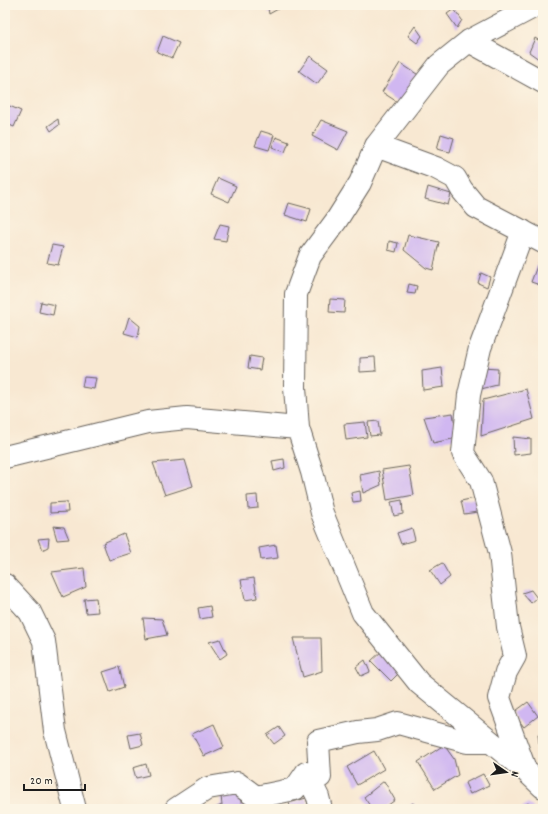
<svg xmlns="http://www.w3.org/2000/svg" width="548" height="814" viewBox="0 0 548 814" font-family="Dekko,sans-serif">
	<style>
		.building { fill: #d0b7f1 }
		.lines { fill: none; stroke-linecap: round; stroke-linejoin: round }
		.minor-casing { stroke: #69635c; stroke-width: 24 }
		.minor { stroke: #fff; stroke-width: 22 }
	</style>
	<rect width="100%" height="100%" fill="#fcf5e5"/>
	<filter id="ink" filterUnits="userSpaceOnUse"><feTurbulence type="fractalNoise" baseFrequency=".025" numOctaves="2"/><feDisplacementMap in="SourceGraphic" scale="8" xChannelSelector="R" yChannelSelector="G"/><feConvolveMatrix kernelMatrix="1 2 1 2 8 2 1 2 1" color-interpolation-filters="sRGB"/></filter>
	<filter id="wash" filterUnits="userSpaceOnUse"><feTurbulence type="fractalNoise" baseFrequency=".012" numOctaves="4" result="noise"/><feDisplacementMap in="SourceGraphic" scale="16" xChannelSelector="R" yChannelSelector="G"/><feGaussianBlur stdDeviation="0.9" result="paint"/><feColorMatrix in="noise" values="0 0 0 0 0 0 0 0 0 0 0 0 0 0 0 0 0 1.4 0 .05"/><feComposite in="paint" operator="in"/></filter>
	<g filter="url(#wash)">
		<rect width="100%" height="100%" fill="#f8e8d2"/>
		<g id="blocks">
			<path class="building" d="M 275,5 L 278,9 L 269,14 L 268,8 Z
				M 454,9 L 462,20 L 457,28 L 447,14 Z
				M 415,26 L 422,36 L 417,43 L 408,36 Z
				M 163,36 L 179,43 L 172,58 L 157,52 Z
				M 535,38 L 543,43 L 543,62 L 529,52 Z
				M 310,56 L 328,69 L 317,84 L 299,71 Z
				M 400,63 L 423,78 L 405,107 L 382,92 Z
				M 5,104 L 21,111 L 14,127 L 5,123 Z
				M 58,119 L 59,125 L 51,131 L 48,126 Z
				M 321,120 L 348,131 L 338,150 L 312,136 Z
				M 261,131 L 274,135 L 269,150 L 255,146 Z
				M 441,134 L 454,138 L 450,152 L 437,149 Z
				M 276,137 L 289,142 L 285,152 L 272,147 Z
				M 218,178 L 236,186 L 229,202 L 211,194 Z
				M 428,187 L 451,194 L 448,205 L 425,199 Z
				M 289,203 L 311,209 L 307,222 L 285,215 Z
				M 220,224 L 229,226 L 226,241 L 214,239 Z
				M 408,235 L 439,242 L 433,270 L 426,268 L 404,250 Z
				M 389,241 L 398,243 L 396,252 L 388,250 Z
				M 52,245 L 63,247 L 58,265 L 47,263 Z
				M 540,258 L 543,259 L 543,286 L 531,282 Z
				M 481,273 L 490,277 L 487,287 L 478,283 Z
				M 409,284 L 417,286 L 415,294 L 407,293 Z
				M 330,299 L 345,300 L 344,313 L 329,312 Z
				M 41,302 L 55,305 L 53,315 L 39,312 Z
				M 129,317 L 140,326 L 138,337 L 124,333 Z
				M 250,356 L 262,358 L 260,370 L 248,368 Z
				M 375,357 L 376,371 L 360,372 L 360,358 Z
				M 465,367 L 498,369 L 497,385 L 473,391 Z
				M 442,368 L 444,387 L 423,390 L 422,371 Z
				M 84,377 L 96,378 L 94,389 L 82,387 Z
				M 526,389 L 534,419 L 481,436 L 483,400 Z
				M 453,413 L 457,438 L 433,443 L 424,417 Z
				M 378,421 L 380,435 L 370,436 L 368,422 Z
				M 365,422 L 367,437 L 346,440 L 344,424 Z
				M 513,437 L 531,439 L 531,453 L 514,455 Z
				M 284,459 L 285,468 L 274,471 L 272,461 Z
				M 185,460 L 193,486 L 165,495 L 153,463 Z
				M 409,466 L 414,495 L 387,500 L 382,470 Z
				M 379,471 L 381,485 L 363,493 L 360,475 Z
				M 360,491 L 361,501 L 353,502 L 351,493 Z
				M 257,495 L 258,508 L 248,509 L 247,496 Z
				M 475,498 L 478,512 L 464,514 L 461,501 Z
				M 402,500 L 403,514 L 394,516 L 391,502 Z
				M 67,502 L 68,512 L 50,513 L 50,503 Z
				M 53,526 L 64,527 L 69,539 L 57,540 Z
				M 412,528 L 415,540 L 401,544 L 397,533 Z
				M 124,534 L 131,553 L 109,560 L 103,543 Z
				M 49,538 L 48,547 L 42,550 L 38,539 Z
				M 276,545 L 278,558 L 261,560 L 259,548 Z
				M 442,563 L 450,577 L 440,585 L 430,570 Z
				M 84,568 L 86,587 L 63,597 L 52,572 Z
				M 254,578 L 257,598 L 245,600 L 241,580 Z
				M 531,590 L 537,598 L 531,603 L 522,593 Z
				M 96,598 L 98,612 L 86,613 L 84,599 Z
				M 210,606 L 212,617 L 200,619 L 198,608 Z
				M 143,618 L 162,619 L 167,635 L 146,639 Z
				M 293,638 L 321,638 L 322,671 L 303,677 Z
				M 220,639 L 227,654 L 220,659 L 209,642 Z
				M 383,650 L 403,669 L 391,681 L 371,661 Z
				M 365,660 L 370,672 L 361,676 L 356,667 Z
				M 119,667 L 124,687 L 110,692 L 103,672 Z
				M 528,702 L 538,716 L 524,727 L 513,713 Z
				M 214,724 L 224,747 L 204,756 L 192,734 Z
				M 279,727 L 285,736 L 274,744 L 267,735 Z
				M 140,733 L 143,745 L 131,748 L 128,735 Z
				M 543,733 L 543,744 L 539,744 L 538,734 Z
				M 444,745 L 454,759 L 458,775 L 435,789 L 418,762 Z
				M 374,751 L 384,769 L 357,785 L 347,767 Z
				M 146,764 L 149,775 L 136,778 L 133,768 Z
				M 483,774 L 489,785 L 470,794 L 465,783 Z
				M 384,781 L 395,800 L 383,809 L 372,809 L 364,797 Z
				M 238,794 L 244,809 L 213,809 L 222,805 L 221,796 Z
				M 306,798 L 309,807 L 291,809 L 289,803 Z
				M 413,803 L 418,809 L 404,809 Z
				M 528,803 L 534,809 L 521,809 Z"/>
		</g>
	</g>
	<g filter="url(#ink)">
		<use href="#blocks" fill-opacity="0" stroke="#69635c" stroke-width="1"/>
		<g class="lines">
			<g class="minor-casing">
				<path id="minor" d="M 537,5 L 469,41 L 439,65 L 376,146 L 360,183 L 336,221 L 310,256 L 296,294 L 295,387 L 298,428 L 312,472 L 322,513 L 363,613 L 419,683 L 525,770 L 543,787
					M 469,41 L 543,82
					M 376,146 L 436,168 L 455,178 L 462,190 L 476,207 L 543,242
					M 523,231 L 480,348 L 469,395 L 463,453 L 481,481 L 500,553 L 508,627 L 515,656 L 506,672 L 499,698 L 525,769
					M 5,457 L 148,422 L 187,418 L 298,428
					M 5,585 L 30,612 L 44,641 L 55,731 L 75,809
					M 306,773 L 320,777 L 318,741 L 358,732 L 377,730 L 398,723 L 467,742 L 491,742
					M 306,773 L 318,797 L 321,809
					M 176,809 L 208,788 L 237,783 L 256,797 L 295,789 L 306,773"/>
			</g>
			<use href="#minor" class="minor"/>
		</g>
	</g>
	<rect width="548" height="814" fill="none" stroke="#fcf5e5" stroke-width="20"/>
	<g transform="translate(506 772) rotate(103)" stroke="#fcf5e5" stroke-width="3" paint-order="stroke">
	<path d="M0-3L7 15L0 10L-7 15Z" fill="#1c1c1c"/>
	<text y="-6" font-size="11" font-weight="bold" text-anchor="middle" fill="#1c1c1c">N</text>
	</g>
	<path d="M24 784v6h61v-6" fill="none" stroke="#1c1c1c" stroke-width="2"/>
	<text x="30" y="784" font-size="12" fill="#1c1c1c" stroke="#fcf5e5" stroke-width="3" paint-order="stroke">20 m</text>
</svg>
